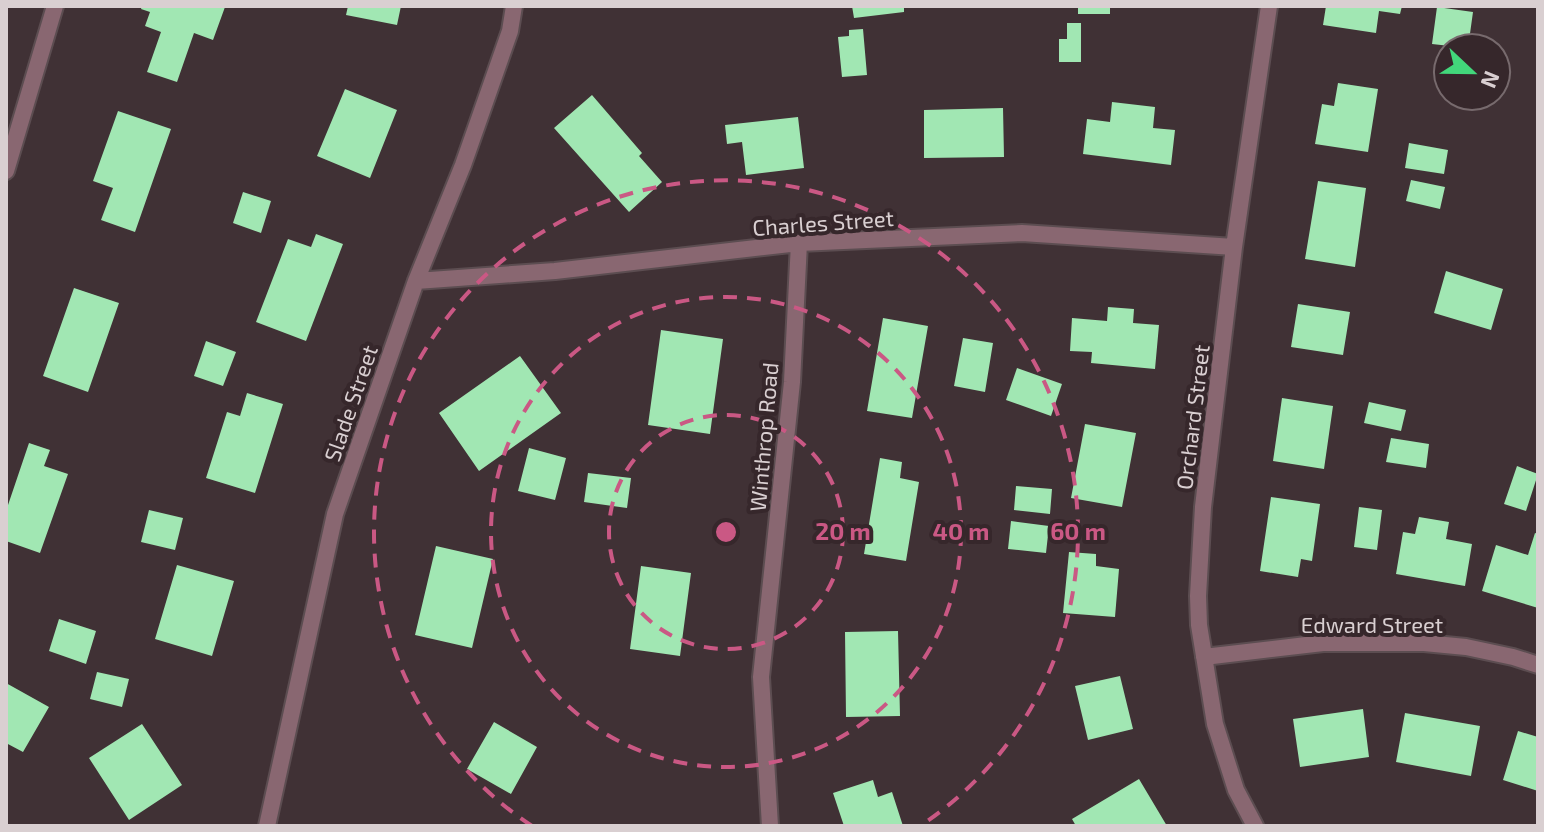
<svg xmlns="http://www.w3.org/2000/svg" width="1544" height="832" viewBox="0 0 1544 832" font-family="'Exo 2',sans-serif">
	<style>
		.building { fill: #a1e7b3 }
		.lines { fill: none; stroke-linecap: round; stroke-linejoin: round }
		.street-casing { stroke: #5c4d51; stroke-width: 20 }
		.street { stroke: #896771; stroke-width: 16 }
		.ring { fill: none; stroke: #ca5884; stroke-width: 4; stroke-dasharray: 14 10 }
		.labels { text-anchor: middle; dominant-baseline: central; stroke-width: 8; stroke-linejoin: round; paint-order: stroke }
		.street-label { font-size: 22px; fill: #d9cfd1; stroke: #36272b }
		.centre { fill: #ca5884; stroke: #36272b; stroke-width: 4 }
		.ring-label { font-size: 24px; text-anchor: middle; font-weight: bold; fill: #ca5884; stroke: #36272b; stroke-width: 8; stroke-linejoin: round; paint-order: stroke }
	</style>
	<rect width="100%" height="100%" fill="#403135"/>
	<path class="building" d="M 142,6 L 225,7 L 213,40 L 194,33 L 177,82 L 147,72 L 161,32 L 145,26 L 150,12 L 141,9 Z
		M 348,6 L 401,6 L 397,25 L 346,15 Z
		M 852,6 L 904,6 L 904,12 L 854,18 Z
		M 1078,6 L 1110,6 L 1110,14 L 1078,14 Z
		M 1326,6 L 1402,6 L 1400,14 L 1379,11 L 1376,33 L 1323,25 Z
		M 1437,7 L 1473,12 L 1468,48 L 1432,44 Z
		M 1067,23 L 1081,23 L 1081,62 L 1059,62 L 1059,39 L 1067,39 Z
		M 863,29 L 867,75 L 842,77 L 838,37 L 849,36 L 849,30 Z
		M 1338,83 L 1378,89 L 1368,152 L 1315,144 L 1322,104 L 1334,106 Z
		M 345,89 L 397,110 L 370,178 L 317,156 Z
		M 592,95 L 642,153 L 639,156 L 662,182 L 629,212 L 554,128 Z
		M 1112,102 L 1155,107 L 1153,128 L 1175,130 L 1171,165 L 1083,154 L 1087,119 L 1110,122 Z
		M 1003,108 L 1004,157 L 924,158 L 924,110 Z
		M 118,111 L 171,129 L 135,232 L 101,220 L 113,188 L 93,181 Z
		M 798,117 L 804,168 L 746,175 L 742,142 L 727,144 L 725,125 Z
		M 1409,143 L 1448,150 L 1444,174 L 1405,168 Z
		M 1411,180 L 1445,187 L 1440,209 L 1406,201 Z
		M 1318,181 L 1366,188 L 1355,267 L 1305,259 Z
		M 243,192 L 271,201 L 261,233 L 233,223 Z
		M 316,234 L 343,244 L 306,341 L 256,322 L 288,239 L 311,247 Z
		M 1446,271 L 1503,289 L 1491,330 L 1434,313 Z
		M 74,288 L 119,303 L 88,392 L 43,376 Z
		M 1298,304 L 1350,312 L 1343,355 L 1291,347 Z
		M 1108,307 L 1134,309 L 1133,323 L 1159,325 L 1155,369 L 1091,363 L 1092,352 L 1070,351 L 1072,318 L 1107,321 Z
		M 883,318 L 928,326 L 912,418 L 867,411 Z
		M 661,330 L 723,339 L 710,434 L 648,425 Z
		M 963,338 L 993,343 L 985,392 L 954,386 Z
		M 206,341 L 236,352 L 223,386 L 194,376 Z
		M 520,356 L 561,413 L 479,471 L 439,413 Z
		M 1017,368 L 1062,384 L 1051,416 L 1006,400 Z
		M 247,393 L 283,404 L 255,493 L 206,478 L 227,412 L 240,416 Z
		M 1282,398 L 1333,406 L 1324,469 L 1273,461 Z
		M 1369,402 L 1406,410 L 1401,431 L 1364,423 Z
		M 1085,424 L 1136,433 L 1122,507 L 1071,498 Z
		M 1391,438 L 1429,444 L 1426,468 L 1386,462 Z
		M 29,443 L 50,450 L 44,466 L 68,474 L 40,553 L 6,541 L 6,511 Z
		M 529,448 L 566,458 L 555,500 L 518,491 Z
		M 880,458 L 902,462 L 900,478 L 919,482 L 906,561 L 864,554 Z
		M 1517,466 L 1538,474 L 1526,511 L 1504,504 Z
		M 588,473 L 631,478 L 627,508 L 584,502 Z
		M 1016,486 L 1052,489 L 1050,514 L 1014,510 Z
		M 1271,497 L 1320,504 L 1312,561 L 1301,559 L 1298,577 L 1260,571 Z
		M 1359,507 L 1382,510 L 1377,550 L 1354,547 Z
		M 149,510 L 183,518 L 175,550 L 141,542 Z
		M 1419,517 L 1449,522 L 1446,539 L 1472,544 L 1465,586 L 1396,574 L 1403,532 L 1415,534 Z
		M 1011,521 L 1049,526 L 1046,553 L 1008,549 Z
		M 1535,533 L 1538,534 L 1538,608 L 1482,591 L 1496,545 L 1528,555 Z
		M 436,546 L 493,559 L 472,648 L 415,635 Z
		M 1069,552 L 1096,554 L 1096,566 L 1119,569 L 1115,617 L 1063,613 Z
		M 177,565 L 234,581 L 212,656 L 155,639 Z
		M 641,566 L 691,573 L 680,656 L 630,649 Z
		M 59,619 L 96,631 L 86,664 L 49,651 Z
		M 898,631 L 900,716 L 846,717 L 845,632 Z
		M 97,672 L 129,679 L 122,707 L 90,699 Z
		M 1120,676 L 1133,729 L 1088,740 L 1075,686 Z
		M 6,683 L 49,707 L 23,752 L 6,743 Z
		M 1363,709 L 1369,757 L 1300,767 L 1293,719 Z
		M 1405,713 L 1480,726 L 1471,776 L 1396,762 Z
		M 494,722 L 537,747 L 511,794 L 467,769 Z
		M 142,724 L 182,785 L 129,820 L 89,758 Z
		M 1518,731 L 1538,737 L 1538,791 L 1503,780 Z
		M 1139,779 L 1167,826 L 1076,826 L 1072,819 Z
		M 873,780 L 878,797 L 892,792 L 903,826 L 844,826 L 833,793 Z"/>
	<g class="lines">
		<g class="street-casing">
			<path id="street" d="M 6,171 L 55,6
				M 416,281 L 555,271 L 799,243 L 1022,233 L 1234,247
				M 1204,657 L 1323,643 L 1424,643 L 1466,647 L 1513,657 L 1538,665
				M 267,826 L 335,514 L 416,281 L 463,165 L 510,31 L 514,6
				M 770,826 L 761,677 L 792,382 L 799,243
				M 1255,826 L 1236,790 L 1215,724 L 1199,625 L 1198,596 L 1203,507 L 1234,247 L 1269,6"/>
		</g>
		<use href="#street" class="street"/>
	</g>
	<g class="ring">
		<circle cx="726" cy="532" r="117"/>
		<circle cx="726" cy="532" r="235"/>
		<path d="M532 826A352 352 0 1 1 920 826"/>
	</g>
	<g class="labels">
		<g class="street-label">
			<text transform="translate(823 222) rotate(-4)">Charles Street</text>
			<text transform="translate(350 403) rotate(-71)">Slade Street</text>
			<text transform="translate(1192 417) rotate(-83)">Orchard Street</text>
			<text transform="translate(763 437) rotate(-85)">Winthrop Road</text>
			<text x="1372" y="624">Edward Street</text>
		</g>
	</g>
	<circle cx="726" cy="532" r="12" class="centre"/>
	<g class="ring-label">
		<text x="843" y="540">20 m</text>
		<text x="961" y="540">40 m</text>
		<text x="1078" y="540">60 m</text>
	</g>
	<rect width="1544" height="832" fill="none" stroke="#d9cfd1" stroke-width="16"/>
	<g transform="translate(1472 72) rotate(112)"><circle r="38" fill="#36272b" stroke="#776a6d" stroke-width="2"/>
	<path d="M0-6L14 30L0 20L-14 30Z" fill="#42d77b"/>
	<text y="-12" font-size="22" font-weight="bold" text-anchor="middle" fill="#d9cfd1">N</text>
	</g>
</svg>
